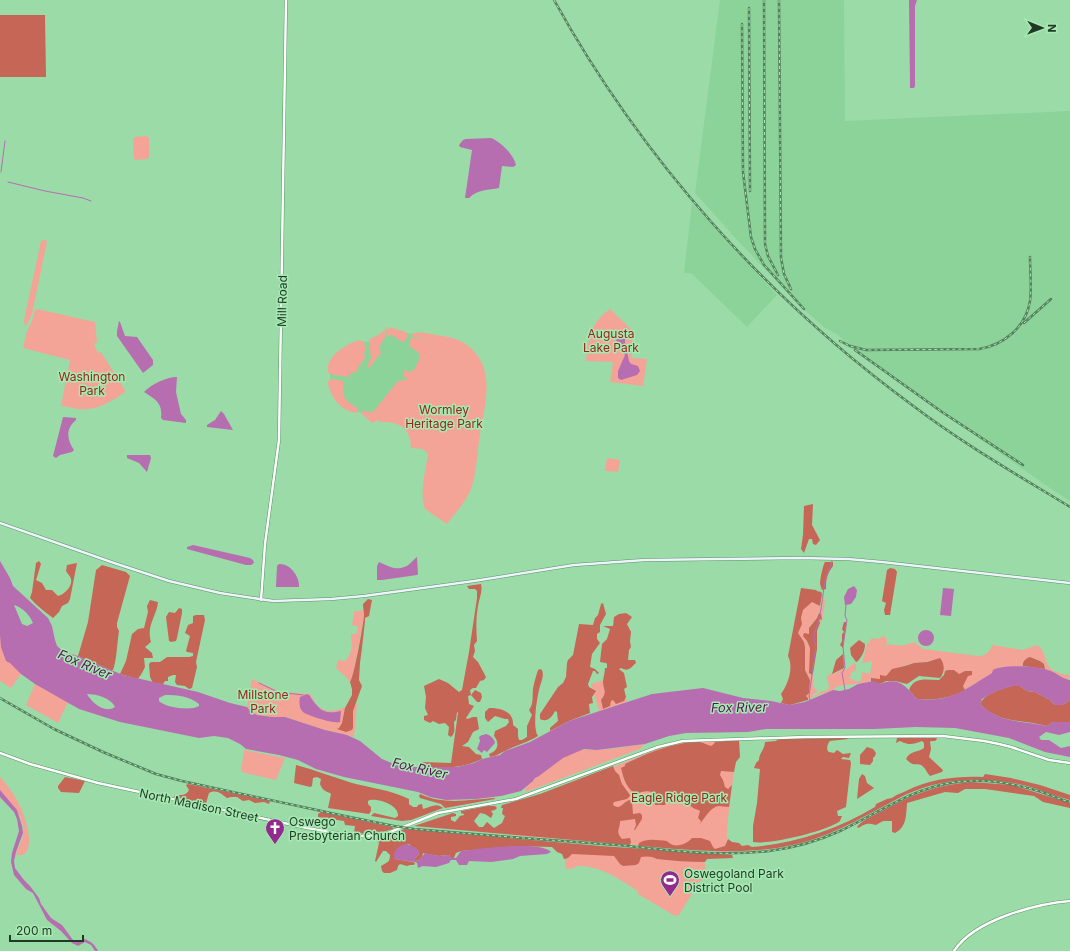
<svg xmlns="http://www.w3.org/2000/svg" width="1070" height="951" viewBox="0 0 1070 951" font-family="Inter,sans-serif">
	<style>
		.built { fill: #8bd399 }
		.green { fill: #f4a497 }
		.forest { fill: #c66657 }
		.water { fill: #b66eb0; fill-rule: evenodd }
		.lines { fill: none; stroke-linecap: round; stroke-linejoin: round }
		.stream { stroke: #b66eb0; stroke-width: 1 }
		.tertiary-casing { stroke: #569463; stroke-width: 3.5 }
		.secondary-casing { stroke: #569463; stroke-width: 3.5 }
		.tertiary { stroke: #fff; stroke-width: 2.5 }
		.secondary { stroke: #eff3fe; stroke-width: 2.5 }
		.rail-casing { stroke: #56815e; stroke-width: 2.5 }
		.rail { stroke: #a7e9b3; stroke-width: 1; stroke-dasharray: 3; stroke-linecap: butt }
		.labels { text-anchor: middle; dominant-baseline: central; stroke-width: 3; stroke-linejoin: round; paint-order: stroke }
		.street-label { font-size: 12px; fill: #1f3924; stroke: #a7e9b3 }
		.park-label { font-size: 12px; fill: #9a2419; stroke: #a7e9b3 }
		.poi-label { font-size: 12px; fill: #1f3924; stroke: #a7e9b3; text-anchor: start }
		.water-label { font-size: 13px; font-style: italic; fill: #551352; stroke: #a7e9b3 }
	</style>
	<rect width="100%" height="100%" fill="#9bdba7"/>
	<path class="built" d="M 720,0 L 844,0 L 845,121 L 1070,111 L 1070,501 L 1050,488 L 858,354 L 837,334 L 825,328 L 799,305 L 741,244 L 695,193 Z
		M 692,203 L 777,295 L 747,327 L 691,273 L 684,273 Z
		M 389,329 L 393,331 L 427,336 L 424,356 L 413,371 L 417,385 L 369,417 L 362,413 L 351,409 L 330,382 L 330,373 L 354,344 L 370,341 L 377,338 Z"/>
	<path class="green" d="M 135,137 L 146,136 L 149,138 L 149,157 L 147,159 L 136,160 L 134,159 L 133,139 Z
		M 43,240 L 46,240 L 47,242 L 32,314 L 30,319 L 25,327 L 24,321 L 26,311 L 41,241 Z
		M 37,309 L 95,322 L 97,342 L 94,344 L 98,353 L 101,352 L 125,390 L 125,392 C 110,403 96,411 77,409 C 72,408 67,406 61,406 L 70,360 L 23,348 L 27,331 L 32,321 L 35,310 Z
		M 610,309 L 634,332 L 631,351 L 632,358 L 647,359 L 643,386 L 610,382 L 613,362 L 586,361 C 589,337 590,323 610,309 Z
		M 387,327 L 386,336 L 379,347 L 381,353 L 369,368 L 367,366 L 371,358 L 369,342 L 370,340 L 368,340 L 380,334 Z
		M 389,327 L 406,332 L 408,335 L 406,340 L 402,342 L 392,335 L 387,337 Z
		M 413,333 C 422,331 434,335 443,336 C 457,338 468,343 477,355 C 494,377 484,409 480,434 C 477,452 477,472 471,489 C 466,502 455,513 447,524 L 425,509 C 419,491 426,471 428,454 L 423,449 L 411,448 C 411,427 398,421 379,422 L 378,420 L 372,423 L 362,414 L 362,411 L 373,412 L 397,382 L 402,380 L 402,381 L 404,379 L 407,380 L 406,377 L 404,377 L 404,370 L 409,372 L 415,369 L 415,367 C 423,355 421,354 409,346 L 409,344 L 412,337 L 427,338 L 412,336 Z
		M 361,340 L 364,342 L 366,351 L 364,352 L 365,358 L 366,359 L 364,359 L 357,369 L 357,372 L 355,372 L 350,374 L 350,376 L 348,377 L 329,374 C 322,359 347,342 361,340 Z
		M 333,379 L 343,381 C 343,400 343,398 358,409 L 357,413 C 342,412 330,397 328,383 L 328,381 Z
		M 607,458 L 620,460 L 618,472 L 605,471 Z
		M 823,597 L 825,602 L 822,621 L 820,623 L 819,620 L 821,614 L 818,613 L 817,618 L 810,626 L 810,632 L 808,635 L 807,634 L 806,640 L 810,648 L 809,673 L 812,676 L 813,673 L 813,687 L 818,691 L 812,695 L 812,696 L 818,694 L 820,692 L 828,690 L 829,685 L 827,679 L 827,676 L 832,673 L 834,674 L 843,669 L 846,670 L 854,663 L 856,664 L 856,670 L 852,672 L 850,677 L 848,677 L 856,681 L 861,681 L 862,672 L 870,674 L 872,661 L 862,663 L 867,645 L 872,638 L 879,639 L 883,636 L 887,639 L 886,650 L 887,645 L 889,644 C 893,645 900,646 905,645 C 916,642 912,640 923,649 L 978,656 C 986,656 990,652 992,645 L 1022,650 L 1026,649 L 1037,645 C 1048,651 1042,667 1057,672 C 1062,674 1065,675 1070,675 L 1070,678 L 1066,679 L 1057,674 L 1045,669 L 1044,664 C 1037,658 1024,653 1023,666 L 996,668 L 992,673 L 965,690 L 963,686 L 966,678 L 969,675 L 965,671 L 959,675 C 952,671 952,669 944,671 L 944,665 L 930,660 C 925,663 919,662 914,663 C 908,664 901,667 895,669 C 888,671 890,675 881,677 L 880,679 L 871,679 L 870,682 L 838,686 L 833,690 L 810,698 L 808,700 L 808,698 L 806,696 L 810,680 L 805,670 L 805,647 L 798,633 L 803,609 L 812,602 L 817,604 L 821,607 Z
		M 362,610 L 364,615 L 363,622 L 353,675 L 350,682 L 345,676 L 336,668 L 338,660 L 345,661 C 353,653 352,645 351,634 L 356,634 L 358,630 L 357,626 L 352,625 L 354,612 Z
		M 0,635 L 17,669 L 21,674 L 11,688 L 0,681 Z
		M 619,675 L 627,702 L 599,711 L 591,684 Z
		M 252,679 L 274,689 L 282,692 L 310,694 C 313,697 314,702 317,705 C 329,718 344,706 357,704 L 354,737 L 347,735 L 325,730 L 285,717 L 272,717 L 257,715 L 251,712 L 247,707 Z
		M 35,684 L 68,702 L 58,723 L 26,705 Z
		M 736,740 C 736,778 725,815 727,852 L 510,835 L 535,798 L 668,745 L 686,742 Z
		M 645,744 L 640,749 L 526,792 L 525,788 L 533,781 L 535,778 C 548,770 559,758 574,752 C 582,749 589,750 598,750 C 613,749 629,746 645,744 Z
		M 244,750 L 285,758 L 276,780 L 241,772 Z
		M 0,777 C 16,794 27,815 29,838 C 29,844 29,851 23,855 L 16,855 C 17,848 23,841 23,834 C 25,815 10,803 0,790 Z
		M 564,847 L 702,854 L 708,876 L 700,881 L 692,890 L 693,892 L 679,915 L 675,916 L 638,894 L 638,891 C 617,878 600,865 575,866 L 575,868 L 566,869 Z"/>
	<path class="forest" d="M 0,15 L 45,15 L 46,77 L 0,77 Z
		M 813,504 L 812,525 L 820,540 L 816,545 L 813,544 L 812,539 L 809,539 L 804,553 L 801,549 L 803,535 L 804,506 Z
		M 39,561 L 41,564 L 36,580 L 42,583 L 46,590 L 52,590 L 58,596 C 64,595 73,586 71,579 C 71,577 67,573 66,571 L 67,565 L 77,563 L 70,599 L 68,603 L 62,606 L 59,612 L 53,618 C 45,612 37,606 30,598 L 32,592 L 36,563 Z
		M 825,562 L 833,562 L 833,566 C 827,574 826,579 826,589 L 822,590 L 820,584 C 820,579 823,565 825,562 Z
		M 102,565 L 126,572 L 130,576 L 117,623 L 117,627 L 119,631 C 117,643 117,659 113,670 L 111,670 L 78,656 L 88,622 L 96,570 Z
		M 890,568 L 895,569 L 897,572 L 890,615 L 885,615 L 884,610 L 886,603 L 882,601 L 887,570 Z
		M 481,584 C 483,591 479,599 478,606 C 476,618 476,629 477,641 L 474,645 L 475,651 L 473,657 L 478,662 L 486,677 L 484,680 L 480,681 L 476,688 L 473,688 L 470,690 L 471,695 L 475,690 L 481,693 L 482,697 L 480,702 L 477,702 L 471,695 L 468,696 L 469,704 L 474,706 L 466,718 L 467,719 L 473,717 L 477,717 L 479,729 L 473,732 L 468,742 L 462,746 L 469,747 L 476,754 L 481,755 L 482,759 C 462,769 442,768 420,767 L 422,762 L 451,763 L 458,713 L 457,712 L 456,720 L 454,722 C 454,727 456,733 451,737 L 448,735 L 449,727 L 445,723 L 439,724 L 433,721 L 430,723 L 424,720 L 424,716 L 428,715 L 425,708 L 426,697 L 424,686 L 439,679 L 448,683 L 459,692 L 462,690 L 469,652 L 477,598 L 477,591 L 475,589 L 469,589 L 467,586 Z
		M 801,588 L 816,590 L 817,591 L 821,592 L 822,594 L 820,606 L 812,602 L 803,610 L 801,618 L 802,624 L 798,633 L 804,642 L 805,647 L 805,670 L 810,680 L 809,693 L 806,696 L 808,698 L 808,700 L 790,705 L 781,703 L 783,699 L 781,694 C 788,685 794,667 788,656 Z
		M 368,599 L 372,600 L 369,616 L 365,618 L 365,621 L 362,648 L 360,663 L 359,680 L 362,686 L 353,711 L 353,728 L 352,730 L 346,732 L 337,729 L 339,728 L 342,723 L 345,708 L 352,695 L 352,689 L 350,682 C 354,677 363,626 364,616 C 364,612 363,608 363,604 Z
		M 150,600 L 158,602 C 157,616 146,625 151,642 L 145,647 L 152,653 L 153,658 L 144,658 L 145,667 L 142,673 L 138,679 L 120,674 L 126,661 L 132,634 L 138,629 L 144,628 L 148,612 L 147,606 Z
		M 603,603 L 606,614 L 600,625 L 600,632 L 597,634 L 597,639 L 600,643 L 592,654 L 590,667 L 595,669 L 599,673 L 597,674 L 595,671 L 593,671 L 588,684 L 589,687 L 596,691 L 592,697 L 593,703 L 589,704 L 590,713 L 569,721 L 550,731 L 550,728 L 558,721 L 557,712 L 555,711 C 552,717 547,723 540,719 L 540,714 L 558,687 L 563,683 L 566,677 L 567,663 L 568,660 L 573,655 L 579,624 L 593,625 L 595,618 L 598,615 L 601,604 Z
		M 179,608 L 182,609 L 182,613 L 177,638 L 176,641 L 171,642 L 169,641 L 166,617 L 169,612 L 175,613 Z
		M 626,613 L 632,617 L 627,624 L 631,632 L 630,641 L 631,647 L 629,650 L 628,660 L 635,660 L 636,663 C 630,668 629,672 621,668 L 619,669 L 624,673 L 627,687 L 624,689 L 626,697 L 624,701 L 616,704 L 613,700 L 611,701 L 610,706 L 603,709 L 601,700 C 608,691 603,690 603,682 C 603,678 605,673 605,668 L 607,668 L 607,664 L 606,663 L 600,662 L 602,644 L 607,639 L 610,629 L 603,626 L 613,626 L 614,617 L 619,614 Z
		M 819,613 L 821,614 L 822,620 L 820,619 L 819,620 L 820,623 L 817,631 L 817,649 L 813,673 L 812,675 L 809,673 L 810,648 L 807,641 L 803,636 L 804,633 L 809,634 L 809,628 L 817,618 Z
		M 196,615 L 204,615 L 205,620 L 196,662 L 197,667 L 192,688 L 189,689 L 185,686 L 177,685 L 175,682 L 176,675 L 173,675 L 168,677 L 168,681 L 165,681 L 163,684 L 153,683 L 150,677 L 149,664 L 151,662 L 160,662 L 167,657 L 189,657 L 193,656 L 193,653 L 187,652 L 186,651 L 190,636 L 185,633 L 188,625 L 193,623 L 193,616 Z
		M 844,622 L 846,622 L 846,625 L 843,646 L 844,668 L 832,674 L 836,660 L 843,654 L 843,648 L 840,645 L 842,641 L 842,634 L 844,632 L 842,629 Z
		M 859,640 L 865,644 C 865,651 862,656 858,661 L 856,662 L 851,655 L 850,648 Z
		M 1030,657 L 1040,661 L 1044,664 L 1045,669 L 1023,666 C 1022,662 1026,658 1030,657 Z
		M 940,658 C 945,664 945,672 940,678 L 919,676 L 907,684 L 895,681 L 886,681 L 880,684 L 871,682 L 871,678 L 880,679 L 880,675 L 886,676 L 892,669 L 905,666 L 914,663 L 927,662 Z
		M 540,669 L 542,670 C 544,676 542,680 540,686 C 537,696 532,728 538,736 C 527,743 516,745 505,751 C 498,754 497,756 490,757 L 489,754 C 498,751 500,743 494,736 L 495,731 L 506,726 L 509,722 L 508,719 L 505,719 L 495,716 L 488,722 L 485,718 L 485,712 L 489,708 C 500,708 514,711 513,725 L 518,729 L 518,736 L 519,740 L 522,740 L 527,737 L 527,726 L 532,715 L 529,710 C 534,703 532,697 533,689 C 534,683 536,676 538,670 Z
		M 948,670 L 954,670 L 959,674 L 965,671 L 972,671 L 972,675 L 968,676 L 963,686 L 965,690 C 951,698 933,701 917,699 L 909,690 C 914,676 927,680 939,680 L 944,675 L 945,671 Z
		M 1012,686 L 1020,686 L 1027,691 L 1035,692 L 1050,700 L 1055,705 L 1063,705 L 1070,700 L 1070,722 L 1053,722 L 1047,726 C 1022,719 999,724 980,704 C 985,693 1002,689 1012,686 Z
		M 936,737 L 937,739 L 935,741 L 931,741 L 930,742 L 931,749 L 929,757 L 943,770 L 942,772 L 930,776 C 927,773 925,767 921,765 C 913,763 914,767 906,759 C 910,750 918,753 924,748 L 924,743 L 922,741 C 913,744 910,746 900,741 L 896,743 L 897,738 Z
		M 831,738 L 847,738 L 848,739 L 830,741 C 827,744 826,750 829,752 L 834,753 L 837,750 L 843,754 L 851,753 L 849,758 L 843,757 L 841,759 L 850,760 L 851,763 L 846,807 L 837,811 L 838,816 L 842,816 L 840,821 C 828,831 769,845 753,842 L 753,826 L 757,803 L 760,769 L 754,768 L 756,763 L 759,760 C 759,753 765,749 765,742 L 776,741 L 778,739 Z
		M 739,740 L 740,757 L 736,762 L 734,772 L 721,771 L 720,775 L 723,780 L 725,787 L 728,789 L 732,785 L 729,807 C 726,807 722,806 719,806 C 710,807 705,818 700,824 L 701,821 L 698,818 L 700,811 C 697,809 693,809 691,806 C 685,799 683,794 672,793 L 665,805 L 655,805 C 654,802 655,797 654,795 C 651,788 640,793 635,794 C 626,787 624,780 621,768 L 625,766 L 625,764 C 647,753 674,742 699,742 C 703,742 707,745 711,746 L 714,744 L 715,742 Z
		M 867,747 L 873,749 L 876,753 L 875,756 L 873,758 L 873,761 L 870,765 L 860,764 L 860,755 Z
		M 296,765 C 315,770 333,777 352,783 C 371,788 391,790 409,799 L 409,804 L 413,807 L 417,807 L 418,805 L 422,804 L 423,809 C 430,807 437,802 443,808 L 411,820 L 402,821 L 371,816 L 374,813 L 395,818 L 398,816 C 399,804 374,797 368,801 L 368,804 L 371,807 L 371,811 L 369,814 L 328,808 L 331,794 L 330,793 C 324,791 322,789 320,784 L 321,779 L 317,777 L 313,778 L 312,786 L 310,787 L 294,783 Z
		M 613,766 L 615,771 L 619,775 L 622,784 L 630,795 L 630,796 L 627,799 L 614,802 L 613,805 C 621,811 623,801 630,800 L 632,802 L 633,814 L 640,813 L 642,815 L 642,819 L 635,830 L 634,830 L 636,825 L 635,819 L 620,821 C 620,830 615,831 622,839 L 630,838 L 631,842 L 630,845 L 414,826 L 453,813 L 456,814 L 456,816 L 451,817 L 451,820 L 455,822 L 460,816 L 464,815 L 464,814 L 461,813 L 461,811 L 488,806 L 495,806 L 497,808 L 495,810 L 491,811 L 493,814 L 491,818 L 485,814 L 480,813 L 474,821 L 479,827 L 483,827 L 487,822 L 494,828 L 502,823 L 505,816 L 502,814 L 503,808 L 501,808 L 502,805 L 540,794 Z
		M 862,774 L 865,776 L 867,783 L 874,788 L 857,799 L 859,779 Z
		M 985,774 L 1011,778 L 1040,785 L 1070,795 L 1070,800 C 1055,796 1041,790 1027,786 C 987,776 942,777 905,795 C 871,812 839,833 801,843 C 747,857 693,850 638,846 L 639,843 C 646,838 658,840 667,841 C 674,849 686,845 692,838 L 701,838 L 710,841 L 713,847 L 715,849 L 725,846 L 728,839 L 732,842 L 739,843 L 742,846 L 748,845 L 752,847 C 796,843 837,830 875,807 L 876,804 L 887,799 L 892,798 C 897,794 900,794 906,791 C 930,779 956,776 983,777 Z
		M 65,777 L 85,781 L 79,793 L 61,792 L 58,788 L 58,786 Z
		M 971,782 L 1012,785 L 1070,803 L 1070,808 L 1043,802 L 1034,796 L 985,789 L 965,789 L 958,793 L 945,792 L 907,803 C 906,815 907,827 895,833 L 892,832 L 892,821 L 883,821 L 876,825 C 867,823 867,823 858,828 L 857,827 C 862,820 873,816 880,812 C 912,795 935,785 971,782 Z
		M 188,784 L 270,801 L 269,804 L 264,802 L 255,803 L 249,800 L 243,801 L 237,797 L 231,797 L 227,798 C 221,794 217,789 209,793 L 206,803 L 203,803 L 174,797 L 175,795 C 181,795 186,796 189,790 L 186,785 Z
		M 420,794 C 443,805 468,800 493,798 L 495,798 L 495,799 L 445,808 L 441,804 L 420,798 L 419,796 Z
		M 321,812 L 392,827 L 394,829 L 373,834 L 354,833 L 355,826 L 345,825 L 344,821 L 318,817 L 318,814 Z
		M 405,829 L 601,846 L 732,855 L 733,858 L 707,859 L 705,862 C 689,862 673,861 657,859 C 652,856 646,856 641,857 L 639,863 L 636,865 L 623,866 L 620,864 L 614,856 L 572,854 L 568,858 L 564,859 L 562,854 L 557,852 L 552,847 L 517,846 L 461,851 L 456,853 L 454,858 L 451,858 L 449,855 L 438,856 L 423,853 L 422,857 L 418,861 L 415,860 L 415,858 L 419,854 L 409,844 C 398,846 396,848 395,859 L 413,862 L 415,863 L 414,865 L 410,865 L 407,866 L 400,864 L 398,866 L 397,870 L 390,873 L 384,873 L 382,871 L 381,866 C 387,862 390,863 390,855 L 386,851 L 383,851 L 376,862 L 375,861 L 379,843 L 375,838 Z"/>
	<path class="water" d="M 909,0 L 917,0 L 915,6 L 915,86 L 914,88 L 910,88 L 910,85 Z
		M 491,138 C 501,142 514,155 516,165 L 513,167 L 502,166 L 499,188 C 488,190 478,189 469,198 L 465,198 L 472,150 L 460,147 L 459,145 L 463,140 L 466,139 Z
		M 119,321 L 120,322 L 125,336 L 137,337 L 153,360 L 153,365 L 143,373 L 117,336 L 117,331 Z
		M 618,330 L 622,331 L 625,335 L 625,342 L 629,361 L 631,364 L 638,366 L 640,371 L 637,375 L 621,380 L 618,378 L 618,371 L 625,355 L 613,335 L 613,333 Z
		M 177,377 L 176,392 L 181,414 L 186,420 L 186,423 L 163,420 L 161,418 C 163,403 155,399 144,392 C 152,384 166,377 177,377 Z
		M 221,411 L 224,414 L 233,430 L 207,427 L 207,425 L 215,420 Z
		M 63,417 L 76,418 L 76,420 C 65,429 67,440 74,450 L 72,452 L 60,455 L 56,458 L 53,456 Z
		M 127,455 L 150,455 L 151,458 L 147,472 L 139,463 L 127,458 Z
		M 193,545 L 250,558 L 253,560 L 254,563 L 251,565 L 246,565 L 187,549 L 187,547 Z
		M 417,557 L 418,574 L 417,575 L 382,580 L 377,580 L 377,566 L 379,562 C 386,565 396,571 404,567 C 409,566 413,560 417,557 Z
		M 0,561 L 10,578 L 13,586 L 48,618 L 52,626 L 55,640 L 57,646 L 64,652 L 78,656 L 123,675 L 198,692 L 230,703 L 247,707 L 251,712 L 257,715 L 272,717 L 285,717 L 325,730 L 347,735 L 360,741 L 382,759 L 394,764 L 411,767 L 457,767 L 474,763 L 482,759 L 500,755 L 505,751 L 530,742 L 569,721 L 652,694 L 703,688 L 743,698 L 771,701 L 790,705 L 805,702 L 833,690 L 840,691 L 849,689 L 858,684 L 874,681 L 880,684 C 898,676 906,686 917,699 C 951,703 965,689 992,673 L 993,670 C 1002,664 1037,666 1048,670 C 1056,672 1062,679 1070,680 L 1070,700 L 1063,705 L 1055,705 L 1050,700 L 1035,692 L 1027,691 L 1020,686 L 1012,686 L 994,692 L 982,699 L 980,704 C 1001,724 1020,720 1047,726 L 1053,722 L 1070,722 L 1070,732 L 1059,735 L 1046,732 L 1039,737 L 1041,740 L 1049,740 L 1061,748 L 1070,746 L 1070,757 L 1045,752 L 1009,738 L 955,728 L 916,727 L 874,729 L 766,729 L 748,732 L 686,733 L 669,736 L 645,744 L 597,750 L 584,749 L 563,758 L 539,776 L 535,778 L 533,781 L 521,791 L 501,796 L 476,799 L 446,800 L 430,797 L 418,792 L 344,777 L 316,769 L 298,760 L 279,755 L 246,749 L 240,744 L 228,738 L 214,736 L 199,738 L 120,722 L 79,709 L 35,684 L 21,674 L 10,663 L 6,661 L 1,647 L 0,635 ZM 14,605 C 23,608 29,614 33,623 L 27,626 L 22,624 ZM 87,694 C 97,694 111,698 115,707 C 105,714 92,703 87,694 ZM 165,695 C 178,695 189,696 199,704 L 199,706 C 191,711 166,708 159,701 L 159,698 Z
		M 279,564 C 290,563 300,577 299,587 L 276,587 L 277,566 Z
		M 854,586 L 857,590 L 856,597 L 851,604 L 845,605 L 844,597 L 848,589 Z
		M 943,588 L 954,589 L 951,616 L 940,615 Z
		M918 638a8 8 0 1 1 16 0a8 8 0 1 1-16 0Z
		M 307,694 L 309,695 C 319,709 322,715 341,711 L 340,722 C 335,724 308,716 303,712 C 299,709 299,701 300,697 Z
		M 485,734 C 489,734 495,739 495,743 L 487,752 L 484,750 L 482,753 L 477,749 L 480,741 L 479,737 L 482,735 L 484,735 Z
		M 0,790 L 17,810 L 22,826 L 23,833 L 16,852 L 14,861 L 15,868 L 24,880 L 30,886 L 39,898 L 41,904 L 51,918 L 62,925 L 73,940 L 78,942 L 84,939 C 91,941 95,945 98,951 L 95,951 L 91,945 L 85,942 L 78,946 L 72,943 L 61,931 L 47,920 L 33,893 L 26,889 L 14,875 L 11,862 L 12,853 L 19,831 L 17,819 L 14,812 L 0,797 Z
		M 407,844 L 416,848 L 419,851 L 419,854 L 415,858 L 415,860 L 418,861 L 425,853 L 438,856 L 449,855 L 451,858 L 456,858 L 461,851 C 476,849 541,840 551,852 L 547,854 L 520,856 L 513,859 L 491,862 L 469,861 L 467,865 L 459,865 L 456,860 L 451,860 L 449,863 L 436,867 L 423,866 L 418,868 L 417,863 L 415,862 L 394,859 C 393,850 399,845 407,844 Z"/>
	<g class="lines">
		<path class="stream" d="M 1,172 L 5,141
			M 8,182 L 45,191 L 83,198 L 91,201
			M 259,683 L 278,692 L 303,695
			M 845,690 L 842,673 L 845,668 L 843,647 L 847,620 L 845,616 L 846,605
			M 810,700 L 809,696 L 816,647 C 816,644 814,641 814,639 C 814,631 819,623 820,615 C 822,604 823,593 825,581 C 826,574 831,568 832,561"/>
		<g class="tertiary-casing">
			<path id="tertiary" d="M 261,600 L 265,544 L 279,440 L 286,0
				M 0,753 L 30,764 L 98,783 L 307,828 L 353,836 L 370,836 L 388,833 L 438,813 L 516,799 L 658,747 L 683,741 L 805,737 L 943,736 L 984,741 L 999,744 L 1011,747 L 1049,760 L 1070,763
				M 954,951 C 974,920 1035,904 1070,901"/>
		</g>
		<g class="secondary-casing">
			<path id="secondary" d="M 0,523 L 114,563 L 169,581 L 220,593 L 273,601 L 331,599 L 364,596 L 474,581 L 574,565 L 645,560 L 799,558 L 848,559 L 882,562 L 1070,583"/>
		</g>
		<use href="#tertiary" class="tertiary"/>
		<use href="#secondary" class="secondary"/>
		<g class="rail-casing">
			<path id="rail" d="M 554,0 C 642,159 766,298 912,405 C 962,443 1016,474 1070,507
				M 764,0 L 765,244 L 768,256 L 778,275
				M 779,0 L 781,258 L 784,274 L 791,289
				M 749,8 L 750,191
				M 742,24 L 743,172 L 751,237 L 755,249 L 764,265 L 804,309
				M 1024,323 L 1051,299
				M 840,341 L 850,346 L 866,350 L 979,349 C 1004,345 1026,327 1030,301 C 1032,287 1030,272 1030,257
				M 855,350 L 942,412 L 1023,465
				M 0,698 L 54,729 L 103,752 L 156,774 L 182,781 L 340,815 L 394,826 L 414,829 C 482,835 549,840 617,845 C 667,850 718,857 769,851 C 793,848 818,841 840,831 C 885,810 920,782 971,781 C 993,780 1014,784 1035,790 C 1047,793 1058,799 1070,802"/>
		</g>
		<use href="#rail" class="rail"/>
	</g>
	<defs>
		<g id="church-pin" transform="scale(1)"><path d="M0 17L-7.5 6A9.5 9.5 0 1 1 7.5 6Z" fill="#932b8f" stroke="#a7e9b3"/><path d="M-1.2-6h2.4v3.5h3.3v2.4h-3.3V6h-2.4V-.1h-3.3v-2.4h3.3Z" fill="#fff"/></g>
		<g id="stadium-pin" transform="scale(1)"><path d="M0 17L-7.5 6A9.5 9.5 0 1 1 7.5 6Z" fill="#932b8f" stroke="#a7e9b3"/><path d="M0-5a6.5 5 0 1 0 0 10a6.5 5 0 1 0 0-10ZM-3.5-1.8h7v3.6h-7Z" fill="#fff"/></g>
	</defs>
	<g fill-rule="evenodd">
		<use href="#church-pin" x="275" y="828"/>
		<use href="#stadium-pin" x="670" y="880"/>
	</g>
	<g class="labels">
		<g class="street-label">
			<text transform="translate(282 301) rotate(-89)">Mill Road</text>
			<text transform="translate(199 805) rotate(12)">North Madison Street</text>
		</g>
		<g class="park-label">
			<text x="611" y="333">Augusta<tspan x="611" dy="14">Lake Park</tspan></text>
			<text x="92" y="376">Washington<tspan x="92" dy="14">Park</tspan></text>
			<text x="444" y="409">Wormley<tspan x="444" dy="14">Heritage Park</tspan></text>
			<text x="263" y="694">Millstone<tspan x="263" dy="14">Park</tspan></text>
			<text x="679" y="797">Eagle Ridge Park</text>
		</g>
		<g class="poi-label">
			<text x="289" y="821">Oswego<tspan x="289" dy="14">Presbyterian Church</tspan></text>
			<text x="684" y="873">Oswegoland Park<tspan x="684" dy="14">District Pool</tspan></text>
		</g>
		<g class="water-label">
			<text transform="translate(85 664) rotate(23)">Fox River</text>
			<text transform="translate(739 707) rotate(-1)">Fox River</text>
			<text transform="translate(420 768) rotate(13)">Fox River</text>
		</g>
	</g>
	<g transform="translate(1042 28) rotate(91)" stroke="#a7e9b3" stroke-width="3" paint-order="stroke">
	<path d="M0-3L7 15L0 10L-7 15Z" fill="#1f3924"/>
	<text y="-6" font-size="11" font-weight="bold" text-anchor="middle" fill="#1f3924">N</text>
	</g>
	<path d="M10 935v6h73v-6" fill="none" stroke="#1f3924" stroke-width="2"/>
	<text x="16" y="935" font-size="12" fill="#1f3924" stroke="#a7e9b3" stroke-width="3" paint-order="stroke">200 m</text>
</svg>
